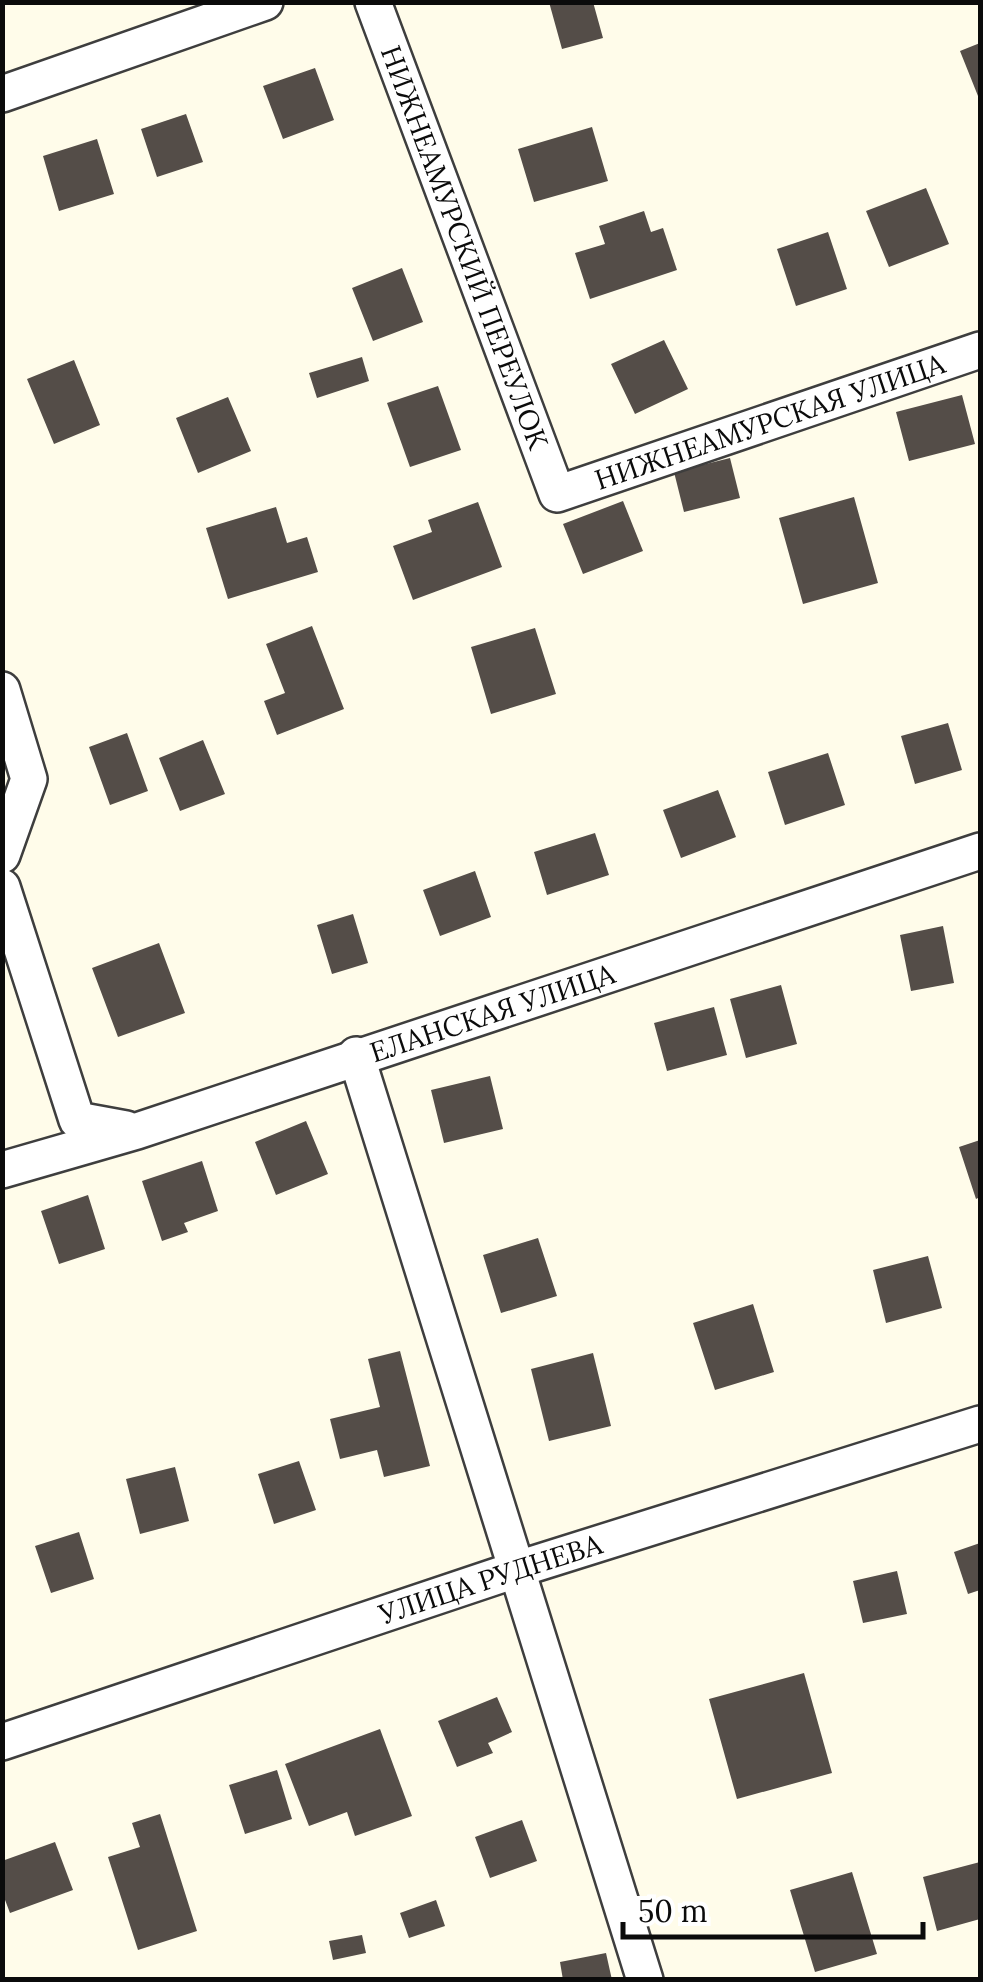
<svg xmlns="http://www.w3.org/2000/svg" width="983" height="1982" viewBox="0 0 983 1982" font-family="Lora,serif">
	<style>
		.building { fill: #544d48 }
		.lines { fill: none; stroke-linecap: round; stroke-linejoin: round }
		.street-casing { stroke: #3e3e3e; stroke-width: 40 }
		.street { stroke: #fff; stroke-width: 35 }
		.labels { text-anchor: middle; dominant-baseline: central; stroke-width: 10; stroke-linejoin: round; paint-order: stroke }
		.street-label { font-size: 28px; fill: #0b0b0b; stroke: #fff }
	</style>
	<rect width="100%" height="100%" fill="#fffcea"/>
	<path class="building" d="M 549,2 L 593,2 L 603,38 L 562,49 Z
		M 980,43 L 980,101 L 960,51 Z
		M 315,68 L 334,120 L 283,139 L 263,86 Z
		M 186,114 L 203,162 L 157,177 L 141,129 Z
		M 592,127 L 608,181 L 534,202 L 518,149 Z
		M 97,139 L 114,194 L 59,211 L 43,156 Z
		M 926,188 L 949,244 L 889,267 L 866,211 Z
		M 644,211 L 651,232 L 663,228 L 677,270 L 590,299 L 575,253 L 605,244 L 599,226 Z
		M 828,232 L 847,289 L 796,306 L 777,249 Z
		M 402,268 L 423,322 L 373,341 L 352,288 Z
		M 664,340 L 688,389 L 635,414 L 611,364 Z
		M 362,357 L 369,381 L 317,398 L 309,373 Z
		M 74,360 L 100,425 L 54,444 L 27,379 Z
		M 438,386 L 461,450 L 410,467 L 387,403 Z
		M 962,395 L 975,444 L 909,461 L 896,412 Z
		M 228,397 L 251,451 L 198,473 L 176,418 Z
		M 730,458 L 740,498 L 684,512 L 674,472 Z
		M 854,497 L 878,583 L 803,604 L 779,518 Z
		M 623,501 L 643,551 L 583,574 L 563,524 Z
		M 478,502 L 502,567 L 413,600 L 393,546 L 432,532 L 428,520 Z
		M 276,507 L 287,543 L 307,537 L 318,572 L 228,599 L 206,528 Z
		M 312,626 L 344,709 L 277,735 L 264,701 L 285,693 L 266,644 Z
		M 535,628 L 556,694 L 491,714 L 471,647 Z
		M 948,723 L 962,770 L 915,784 L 901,736 Z
		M 127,733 L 148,791 L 110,805 L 89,747 Z
		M 203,740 L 225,794 L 180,811 L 159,758 Z
		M 828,753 L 845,805 L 785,825 L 768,772 Z
		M 718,790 L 736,837 L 681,858 L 663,810 Z
		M 595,833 L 609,875 L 547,895 L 534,852 Z
		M 475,871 L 491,917 L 440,936 L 423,890 Z
		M 353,914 L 368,963 L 332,974 L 317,925 Z
		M 943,926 L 954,983 L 911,991 L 900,935 Z
		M 159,943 L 185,1013 L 118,1037 L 92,968 Z
		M 781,985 L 797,1044 L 746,1058 L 730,999 Z
		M 714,1007 L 727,1055 L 667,1071 L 654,1023 Z
		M 490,1076 L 503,1129 L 444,1143 L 431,1090 Z
		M 306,1121 L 328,1174 L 276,1195 L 255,1142 Z
		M 980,1140 L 980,1197 L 976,1199 L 959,1147 Z
		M 202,1161 L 218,1211 L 184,1223 L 188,1232 L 162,1241 L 142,1181 Z
		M 88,1195 L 105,1249 L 59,1264 L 41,1211 Z
		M 538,1238 L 557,1296 L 501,1313 L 483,1255 Z
		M 928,1256 L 942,1308 L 886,1323 L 873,1270 Z
		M 753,1304 L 774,1372 L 715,1390 L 693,1323 Z
		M 400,1351 L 430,1466 L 384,1477 L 377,1450 L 340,1459 L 330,1419 L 380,1407 L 368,1359 Z
		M 593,1353 L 611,1426 L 549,1441 L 531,1369 Z
		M 299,1461 L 316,1510 L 274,1524 L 258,1474 Z
		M 175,1467 L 189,1521 L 140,1534 L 126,1479 Z
		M 79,1532 L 94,1579 L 51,1593 L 35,1546 Z
		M 980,1543 L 980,1590 L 968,1594 L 954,1552 Z
		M 897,1571 L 907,1614 L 863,1623 L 853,1581 Z
		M 804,1673 L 832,1773 L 737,1799 L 709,1699 Z
		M 497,1697 L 512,1732 L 488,1743 L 493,1753 L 457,1767 L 438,1721 Z
		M 380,1729 L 412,1816 L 355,1836 L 347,1812 L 309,1826 L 285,1764 Z
		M 277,1770 L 292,1819 L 245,1834 L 229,1785 Z
		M 160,1814 L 197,1931 L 138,1950 L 108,1857 L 140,1847 L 132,1823 Z
		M 522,1820 L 537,1861 L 490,1878 L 475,1837 Z
		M 55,1842 L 73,1890 L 10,1913 L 2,1892 L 2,1861 Z
		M 980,1862 L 980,1919 L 937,1931 L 923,1877 Z
		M 852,1872 L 877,1954 L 815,1972 L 790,1890 Z
		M 436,1900 L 445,1926 L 409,1938 L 400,1913 Z
		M 362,1935 L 366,1953 L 333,1960 L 329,1941 Z
		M 606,1953 L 612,1980 L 563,1980 L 560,1962 Z"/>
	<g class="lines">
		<g class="street-casing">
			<g id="street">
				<path id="s1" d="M 373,2 L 557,494 L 980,350"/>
				<path d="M 2,94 L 265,2"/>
				<path d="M 2,690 L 29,779 L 2,855"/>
				<path d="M 2,887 L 77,1120 L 126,1129"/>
				<path d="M 356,1055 L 645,1980"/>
				<path id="s2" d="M 2,1170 L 137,1131 L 980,851"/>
				<path id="s3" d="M 2,1742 L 518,1569 L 980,1424"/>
			</g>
		</g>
		<use href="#street" class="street"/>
	</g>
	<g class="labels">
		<g class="street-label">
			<text stroke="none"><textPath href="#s1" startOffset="262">НИЖНЕАМУРСКИЙ ПЕРЕУЛОК</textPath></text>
			<text stroke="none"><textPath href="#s1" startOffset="750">НИЖНЕАМУРСКАЯ УЛИЦА</textPath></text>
			<text stroke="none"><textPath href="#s2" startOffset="515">ЕЛАНСКАЯ УЛИЦА</textPath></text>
			<text stroke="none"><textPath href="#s3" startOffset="515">УЛИЦА РУДНЕВА</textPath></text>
		</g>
	</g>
	<rect width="983" height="1982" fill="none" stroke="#0b0b0b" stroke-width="10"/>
	<path d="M623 1922v15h300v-15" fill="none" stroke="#0b0b0b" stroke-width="5"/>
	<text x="638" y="1922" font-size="30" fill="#0b0b0b" stroke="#ffffff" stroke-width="8" paint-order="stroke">50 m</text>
</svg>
